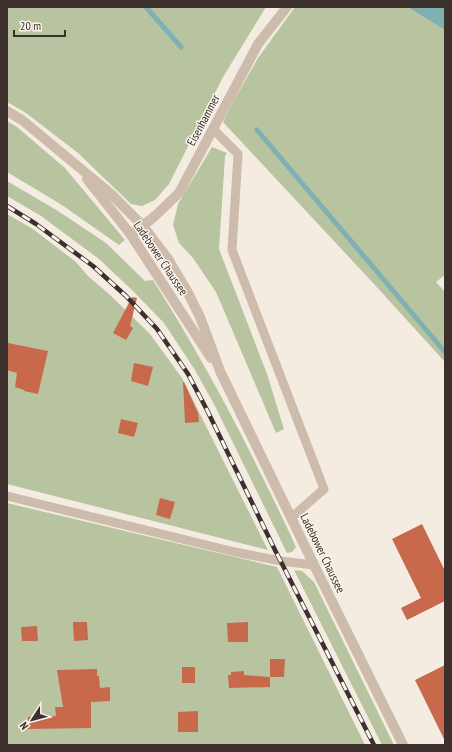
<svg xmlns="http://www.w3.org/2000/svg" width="452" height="752" viewBox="0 0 452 752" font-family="'PT Sans Narrow',sans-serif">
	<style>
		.green { fill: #b8c4a0 }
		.water { fill: #7fb0b2 }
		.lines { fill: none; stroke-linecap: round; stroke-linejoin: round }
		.stream { stroke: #7fb0b2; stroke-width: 5 }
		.building { fill: #c8694b }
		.service { stroke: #cdbbac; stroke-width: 9 }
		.minor { stroke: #cdbbac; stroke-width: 10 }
		.tertiary { stroke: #cdbbac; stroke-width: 10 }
		.rail-casing { stroke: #3b302b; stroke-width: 4.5 }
		.rail { stroke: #fbf5ee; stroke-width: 3; stroke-dasharray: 9; stroke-linecap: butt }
		.labels { text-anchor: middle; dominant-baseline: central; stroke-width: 3; stroke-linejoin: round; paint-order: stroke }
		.street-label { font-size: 12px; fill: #3b302b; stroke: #fbf5ee }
	</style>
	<rect width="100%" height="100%" fill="#f4ebe1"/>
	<path class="green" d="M 7,7 L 266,7 L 223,77 L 169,184 L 155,200 L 142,206 L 131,204 L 78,153 L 26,113 L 7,102 Z
		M 295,7 L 445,7 L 445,275 L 436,282 L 445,292 L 445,362 L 374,284 L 223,122 L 233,102 L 258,58 Z
		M 7,121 L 17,127 L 65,168 L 125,240 L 119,245 L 62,205 L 7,172 Z
		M 212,147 L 227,153 L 225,156 L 219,249 L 267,374 L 284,429 L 276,433 L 216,292 L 193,258 L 179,243 L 173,225 L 178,204 Z
		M 7,181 L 58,211 L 106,243 L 145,281 L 153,280 C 189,337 222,396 252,456 C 267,486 282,516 296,547 L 292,552 L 287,553 L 215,406 L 195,370 L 164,323 L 132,290 L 99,259 L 41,216 L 7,196 Z
		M 7,214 L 33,229 L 76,262 L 88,276 L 109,294 L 150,334 L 182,378 L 268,550 L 7,484 Z
		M 7,503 L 277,567 L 365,745 L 7,745 Z
		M 294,570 L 302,571 L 314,582 L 394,745 L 382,745 Z"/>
	<path class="water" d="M 408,7 L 445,7 L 445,30 Z"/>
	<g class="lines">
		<path class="stream" d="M 146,7 L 181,47
			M 257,130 L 445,352"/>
	</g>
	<path class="building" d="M 132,297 L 137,298 L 130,326 L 133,328 L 126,340 L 113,333 Z
		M 8,343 L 48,351 L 38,394 L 24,391 L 24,390 L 15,387 L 17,373 L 7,370 L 7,350 Z
		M 134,363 L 153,367 L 148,386 L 131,381 Z
		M 183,382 L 184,382 L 198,413 L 199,422 L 185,423 Z
		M 121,419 L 138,423 L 134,437 L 118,433 Z
		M 160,498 L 175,502 L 170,519 L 156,515 Z
		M 422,524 L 445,571 L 445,601 L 407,620 L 401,608 L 421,598 L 392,539 Z
		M 73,622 L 87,622 L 88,640 L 74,641 Z
		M 248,622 L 248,642 L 228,642 L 227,623 Z
		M 37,626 L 38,641 L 22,641 L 21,627 Z
		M 270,659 L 285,659 L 284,677 L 270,677 Z
		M 445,665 L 445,741 L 415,680 Z
		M 182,667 L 195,667 L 195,683 L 182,683 Z
		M 97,669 L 97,676 L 99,676 L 100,688 L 110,687 L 110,701 L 91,702 L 91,728 L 28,729 L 28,717 L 56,716 L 55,707 L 63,707 L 57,670 Z
		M 244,671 L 244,675 L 270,677 L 270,687 L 229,688 L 228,675 L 231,675 L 231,672 Z
		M 198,711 L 198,732 L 178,732 L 178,712 Z"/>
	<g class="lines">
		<path class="service" d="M 213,129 L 238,154 L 232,250 L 324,489 L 291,518
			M 7,496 L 235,552 L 281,561 L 314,565"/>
		<path class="minor" d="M 131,235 L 155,216 L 179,193 L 258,44 L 287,7"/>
		<path class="tertiary" d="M 7,111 L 22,120 L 110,193 L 143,226 L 168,259 L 186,289 L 200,317 L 220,371 L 314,565 L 403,745
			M 87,179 L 131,235 L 211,358"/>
		<g class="rail-casing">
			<path id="rail" d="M 7,206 L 36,224 L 93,266 L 126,296 L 157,329 L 188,374 L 207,410 L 275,550 L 374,745"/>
		</g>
		<use href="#rail" class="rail"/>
	</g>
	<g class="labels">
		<g class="street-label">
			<text transform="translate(203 120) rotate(-62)">Eisenhammer</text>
			<text transform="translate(161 258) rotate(56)">Ladebower Chaussee</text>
			<text transform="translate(323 553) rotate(64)">Ladebower Chaussee</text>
		</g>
	</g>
	<rect width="452" height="752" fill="none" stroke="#3b302b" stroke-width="16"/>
	<g transform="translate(32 720) rotate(234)" stroke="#fbf5ee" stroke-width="3" paint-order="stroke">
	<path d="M0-3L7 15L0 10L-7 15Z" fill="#3b302b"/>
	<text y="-6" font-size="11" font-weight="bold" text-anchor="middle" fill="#3b302b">N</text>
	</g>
	<path d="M14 30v6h51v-6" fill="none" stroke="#3b302b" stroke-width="2"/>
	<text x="20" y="30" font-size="12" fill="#3b302b" stroke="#fbf5ee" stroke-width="3" paint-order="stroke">20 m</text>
</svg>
